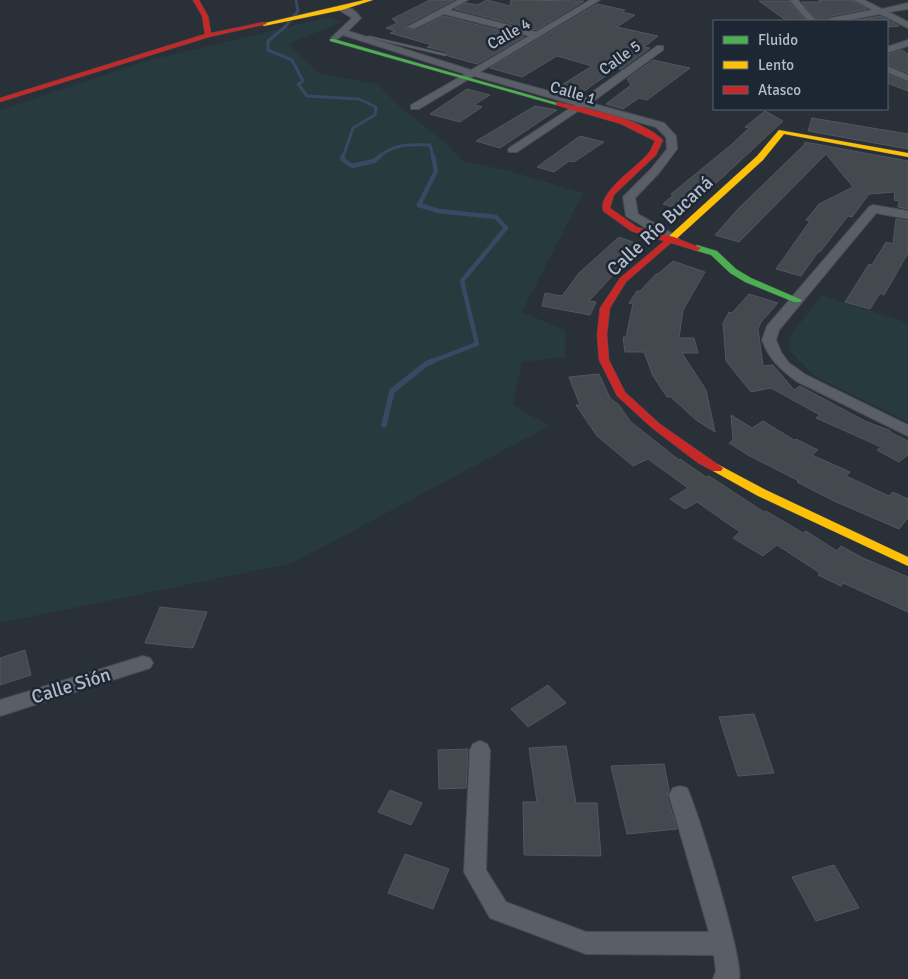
<svg xmlns="http://www.w3.org/2000/svg" width="908" height="979" viewBox="0 0 908 979" font-family="Signika,sans-serif">
	<style>
		.green { fill: #273a3e }
		.lines { fill: none; stroke-linecap: round; stroke-linejoin: round }
		.stream-far2 { stroke: #384963; stroke-width: 3 }
		.stream-far1 { stroke: #384963; stroke-width: 4.5 }
		.stream { stroke: #384963; stroke-width: 5.5 }
		.building { fill: #444950; stroke: #52575f }
		.lane-casing { stroke: #484c53; stroke-width: 1 }
		.street-casing { stroke: #484c53; stroke-width: 2 }
		.fast-casing { stroke: #484c53; stroke-width: 1 }
		.slow-casing { stroke: #484c53; stroke-width: 1 }
		.jam-casing { stroke: #484c53; stroke-width: 1 }
		.lane { fill: #5a5e66; fill-rule: evenodd }
		.street { fill: #5a5e66; fill-rule: evenodd }
		.fast { fill: #4caf50; fill-rule: evenodd }
		.slow { fill: #ffc107; fill-rule: evenodd }
		.jam { fill: #c62828; fill-rule: evenodd }
		.labels { text-anchor: middle; dominant-baseline: central; stroke-width: 5; stroke-linejoin: round; paint-order: stroke }
		.far-street-label { font-size: 16px; fill: #b4bcc9; stroke: #1d2633 }
		.street-label { font-size: 19px; fill: #b4bcc9; stroke: #1d2633 }
	</style>
	<rect width="100%" height="100%" fill="#2a3038"/>
	<path class="green" d="M 330,17 L 342,22 L 288,44 L 320,74 L 377,84 L 401,108 L 446,143 L 464,162 L 506,170 L 583,193 L 522,312 L 565,330 L 565,357 L 522,362 L 513,405 L 549,426 L 293,563 L 0,623 L 0,110 L 146,61 Z
		M 822,295 L 908,323 L 908,422 L 815,376 L 789,350 L 790,336 Z"/>
	<g class="lines">
		<path class="stream-far2" d="M 296,0 L 298,11 L 285,27 L 268,41 L 268,50 L 292,60 L 303,81 L 298,84 L 307,96 L 359,99 L 376,107 L 375,115 L 353,128 L 343,157
			M 378,157 C 395,144 409,144 430,145 L 433,157"/>
		<path class="stream-far1" d="M 343,156 L 342,159 L 352,166 L 374,161 L 380,156
			M 430,362 L 477,344 L 462,281 L 506,228 L 496,217 L 438,211 L 419,205 L 436,171 L 433,156"/>
		<path class="stream" d="M 384,425 L 392,391 L 426,364 L 433,361"/>
	</g>
	<path class="building" d="M 430,0 L 454,0 L 406,25 L 405,28 L 415,31 L 444,16 L 524,37 L 477,64 L 448,56 L 447,52 L 427,47 L 432,45 L 390,33 L 395,31 L 386,28 L 398,23 L 394,21 L 397,20 L 392,19 Z
		M 487,0 L 510,6 L 511,0 L 584,1 L 536,30 L 455,9 L 466,3 L 477,5 Z
		M 818,0 L 852,0 L 867,9 L 831,16 L 825,21 L 818,21 L 802,2 L 822,2 Z
		M 759,1 L 789,1 L 806,21 L 787,21 Z
		M 597,4 L 625,10 L 622,12 L 635,15 L 617,27 L 658,36 L 644,47 L 650,48 L 639,56 L 620,70 L 618,67 L 576,97 L 558,92 L 560,89 L 557,88 L 592,66 L 557,56 L 522,77 L 490,68 Z
		M 880,16 L 899,26 L 887,27 L 887,21 L 852,21 Z
		M 902,50 L 908,54 L 908,73 L 887,64 L 887,55 Z
		M 653,60 L 690,68 L 647,100 L 639,98 L 623,109 L 606,104 L 631,85 L 627,79 Z
		M 887,74 L 908,83 L 908,91 L 887,83 Z
		M 467,89 L 490,95 L 474,105 L 482,107 L 460,122 L 430,114 Z
		M 535,106 L 557,110 L 500,148 L 476,141 Z
		M 765,111 L 783,121 L 725,175 L 685,211 L 663,204 L 673,195 L 671,194 L 731,145 L 749,128 L 745,127 Z
		M 812,118 L 908,134 L 908,149 L 808,131 Z
		M 580,136 L 604,142 L 574,162 L 569,161 L 554,172 L 537,167 Z
		M 805,142 L 908,161 L 908,209 L 898,207 L 899,201 L 894,200 L 895,192 L 869,194 L 852,217 L 848,216 L 820,252 L 818,252 L 801,276 L 776,269 L 810,221 L 806,220 L 819,204 L 853,187 L 826,154 L 739,242 L 715,235 L 739,208 L 804,145 Z
		M 896,219 L 908,221 L 908,253 L 884,295 L 880,293 L 870,309 L 845,302 L 869,264 L 872,265 L 886,242 L 893,244 Z
		M 619,237 L 641,245 L 589,301 L 596,302 L 590,315 L 542,306 L 545,293 L 562,296 L 579,273 Z
		M 673,261 L 705,272 L 683,310 L 679,338 L 694,338 L 698,353 L 682,353 L 706,390 L 715,432 L 696,420 L 671,397 L 667,397 L 653,376 L 644,352 L 625,352 L 623,337 L 626,337 L 633,304 L 629,303 L 637,291 L 640,291 L 656,274 L 658,274 Z
		M 749,294 L 778,303 L 761,322 L 758,329 L 763,366 L 773,365 L 794,390 L 800,386 L 865,421 L 891,431 L 890,432 L 908,441 L 908,455 L 899,462 L 877,450 L 881,447 L 816,418 L 820,415 L 771,388 L 751,392 L 726,361 L 723,323 L 729,312 L 732,313 Z
		M 599,374 L 610,398 L 618,404 L 631,422 L 679,460 L 680,459 L 706,477 L 709,476 L 764,512 L 766,511 L 803,533 L 806,531 L 837,551 L 841,546 L 863,558 L 908,577 L 908,612 L 843,583 L 841,586 L 818,575 L 820,573 L 777,545 L 763,556 L 733,538 L 740,532 L 697,502 L 685,509 L 670,499 L 688,488 L 648,459 L 633,466 L 597,436 L 576,405 L 580,405 L 569,377 Z
		M 731,415 L 752,428 L 763,421 L 794,440 L 796,439 L 818,450 L 812,455 L 850,472 L 846,476 L 889,496 L 893,492 L 908,499 L 908,518 L 899,529 L 834,501 L 797,482 L 799,481 L 748,455 L 729,443 L 733,440 Z
		M 160,607 L 207,612 L 193,648 L 145,643 Z
		M 25,650 L 31,675 L 0,685 L 0,658 Z
		M 548,685 L 566,703 L 528,727 L 511,709 Z
		M 754,714 L 774,773 L 738,776 L 719,717 Z
		M 566,746 L 576,803 L 597,803 L 601,856 L 524,855 L 523,802 L 537,802 L 529,748 Z
		M 468,749 L 466,788 L 439,789 L 438,750 Z
		M 664,764 L 669,790 L 667,796 L 677,829 L 627,834 L 611,766 Z
		M 390,790 L 422,803 L 411,825 L 378,812 Z
		M 405,854 L 449,869 L 433,909 L 388,893 Z
		M 834,865 L 859,908 L 816,921 L 792,877 Z"/>
	<g class="lines">
		<g class="lane-casing">
			<path id="lane" d="M 370,36 L 447,54 L 447,55 L 445,56 L 370,38 L 360,39 L 358,38 Z"/>
		</g>
		<g class="street-casing">
			<path id="street" d="M 458,0 L 468,0 L 450,10 L 536,32 L 590,0 L 600,0 L 480,72 L 581,100 L 657,46 L 663,46 L 663,50 L 591,103 L 664,123 L 676,136 L 677,149 L 659,173 L 635,198 L 638,214 L 677,236 L 679,239 L 677,242 L 669,242 L 626,216 L 623,197 L 651,169 L 667,149 L 666,137 L 656,127 L 584,107 L 517,152 L 509,152 L 508,150 L 509,148 L 575,105 L 474,76 L 419,109 L 411,109 L 411,105 L 465,74 L 343,35 L 335,41 L 331,38 L 352,18 L 339,10 L 339,6 C 348,5 356,11 361,18 L 348,31 L 471,70 L 529,36 L 444,14 L 414,29 L 407,27 Z
				M 790,0 L 798,0 L 816,21 L 808,21 Z
				M 854,0 L 864,0 L 882,9 L 908,3 L 908,9 L 889,12 L 908,22 L 908,28 L 880,14 L 843,21 L 827,21 L 831,18 L 872,10 Z
				M 908,40 L 908,46 L 887,53 L 887,47 Z
				M 887,66 L 908,75 L 908,81 L 887,72 Z
				M 873,205 L 908,211 L 908,219 L 876,213 L 779,330 L 776,340 L 781,352 L 789,363 L 806,375 L 908,425 L 908,436 L 796,381 C 780,369 769,359 762,340 L 767,326 L 869,207 Z
				M 143,656 L 150,658 L 153,663 L 150,668 L 0,716 L 0,700 Z
				M 480,741 L 487,744 L 490,750 L 486,870 L 506,902 L 586,932 L 709,932 L 669,795 L 673,788 L 680,786 L 687,788 C 698,810 745,965 739,979 L 713,979 L 716,971 L 714,955 L 586,954 L 490,918 L 464,872 L 470,750 L 473,744 Z"/>
		</g>
		<g class="fast-casing">
			<path id="fast" d="M 330,39 L 334,39 L 561,104 L 556,105 L 330,41 Z
				M 697,245 L 717,251 L 736,269 L 751,278 L 802,300 L 800,302 L 794,302 L 745,282 L 730,273 L 711,255 L 694,250 L 693,248 Z"/>
		</g>
		<g class="slow-casing">
			<path id="slow" d="M 364,0 L 373,0 L 342,10 L 264,26 L 261,24 Z
				M 779,130 L 908,153 L 908,157 L 784,134 L 763,160 L 674,241 L 668,241 L 668,237 L 757,156 Z
				M 717,464 L 766,490 L 908,557 L 908,566 L 758,496 L 713,471 L 711,468 L 713,465 Z"/>
		</g>
		<g class="jam-casing">
			<path id="jam" d="M 193,0 L 199,0 L 208,16 L 211,33 L 264,22 L 267,24 L 209,37 L 0,102 L 0,98 L 205,34 L 202,16 Z
				M 558,102 C 589,110 639,117 663,140 L 656,155 L 614,195 L 610,208 L 637,227 L 674,237 L 701,248 L 697,251 L 671,243 L 626,282 L 610,308 L 607,334 L 609,360 L 625,392 L 660,424 L 723,468 L 721,471 L 713,471 L 698,463 L 652,428 L 617,396 L 599,360 L 597,334 L 600,308 L 620,278 L 664,241 L 631,231 L 603,211 C 598,190 639,167 650,151 C 652,148 653,144 655,141 L 621,124 L 556,105 L 556,103 Z"/>
		</g>
		<use href="#lane" class="lane"/>
		<use href="#street" class="street"/>
		<use href="#fast" class="fast"/>
		<use href="#slow" class="slow"/>
		<use href="#jam" class="jam"/>
	</g>
	<g class="labels">
		<g class="far-street-label">
			<text transform="translate(509 34) rotate(-30)">Calle 4</text>
			<text transform="translate(620 58) rotate(-36)">Calle 5</text>
			<text transform="translate(573 93) rotate(16)">Calle 1</text>
		</g>
		<g class="street-label">
			<text transform="translate(660 226) rotate(-43)">Calle Río Bucaná</text>
			<text transform="translate(71 686) rotate(-17)">Calle Sión</text>
		</g>
	</g>
	<rect x="713" y="20" width="175" height="90" fill="#1d2633" stroke="#59626f"/>
	<rect x="723" y="36" width="25" height="8" fill="#4caf50" stroke="#59626f"/>
	<text x="758" y="45" font-size="15" fill="#b4bcc9">Fluido</text>
	<rect x="723" y="61" width="25" height="8" fill="#ffc107" stroke="#59626f"/>
	<text x="758" y="70" font-size="15" fill="#b4bcc9">Lento</text>
	<rect x="723" y="86" width="25" height="8" fill="#c62828" stroke="#59626f"/>
	<text x="758" y="95" font-size="15" fill="#b4bcc9">Atasco</text>
</svg>
